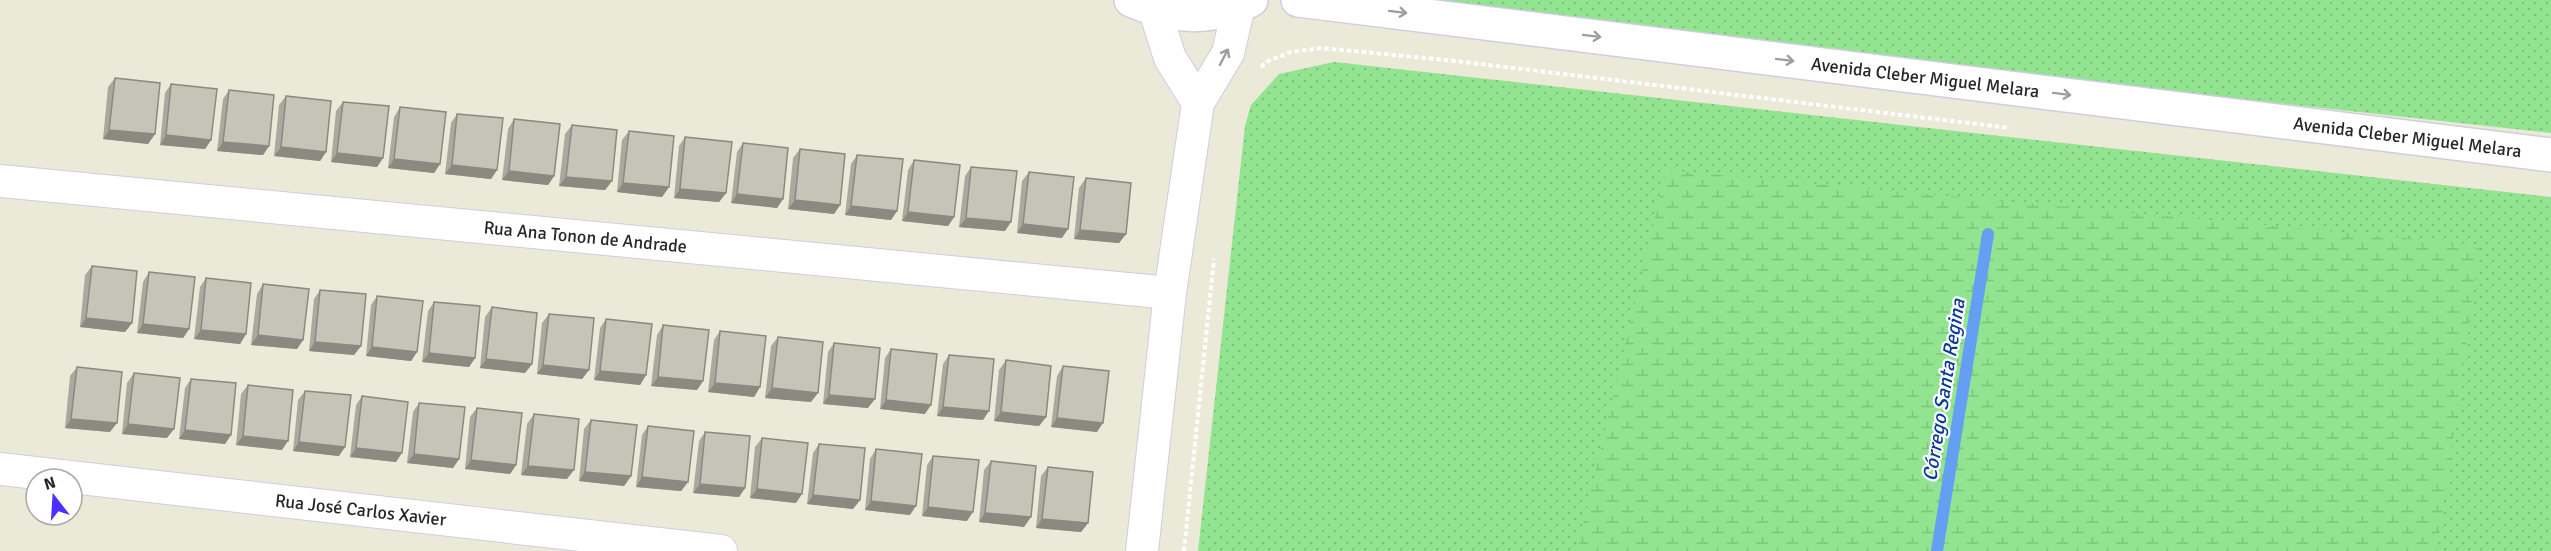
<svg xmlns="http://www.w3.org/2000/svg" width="2551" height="551" viewBox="0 0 2551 551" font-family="Signika,sans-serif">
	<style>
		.green { fill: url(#green-dots) }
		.wetland { fill: url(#wetland-marsh) }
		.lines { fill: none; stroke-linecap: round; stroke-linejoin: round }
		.stream { stroke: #649ff3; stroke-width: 12 }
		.street-casing { stroke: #cfcde1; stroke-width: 34 }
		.secondary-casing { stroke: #cfcde1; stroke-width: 36 }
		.path { stroke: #fff; stroke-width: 4; stroke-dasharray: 4.5 3; stroke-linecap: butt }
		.street { stroke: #fff; stroke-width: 32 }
		.secondary { stroke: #fff; stroke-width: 33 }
		.wall { fill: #aaa99d }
		.shaded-wall { fill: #8b8980 }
		.building { fill: #c6c4b7; stroke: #8b8980; stroke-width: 1.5 }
		.oneway { stroke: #9e9e9e }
		.labels { text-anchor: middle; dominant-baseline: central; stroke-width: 4.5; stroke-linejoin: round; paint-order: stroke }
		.street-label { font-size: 18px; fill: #272727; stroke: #fff }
		.water-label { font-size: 20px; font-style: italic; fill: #08399a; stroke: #fff }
	</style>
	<defs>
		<pattern id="green-dots" width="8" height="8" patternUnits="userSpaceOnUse" patternTransform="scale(1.5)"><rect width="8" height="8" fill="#92e491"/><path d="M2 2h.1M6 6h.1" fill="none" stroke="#7ec47d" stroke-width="1.8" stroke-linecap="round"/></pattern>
		<pattern id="wetland-marsh" width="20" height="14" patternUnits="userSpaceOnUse" patternTransform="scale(1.5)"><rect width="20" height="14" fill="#92e491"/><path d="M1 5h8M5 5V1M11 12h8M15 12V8" fill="none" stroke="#7ec47d"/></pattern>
	</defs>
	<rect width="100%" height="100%" fill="#ebe9d7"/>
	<path class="green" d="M 1339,0 L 2551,0 L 2551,133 Z
		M 1334,62 L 2551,197 L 2551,551 L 1198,551 L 1245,126 L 1251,105 L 1279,74 Z"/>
	<path class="wetland" d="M 1666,170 L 2480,245 L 2437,551 L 1577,551 Z"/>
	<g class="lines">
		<path class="stream" d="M 1937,551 L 1988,234"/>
		<g class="street-casing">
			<g id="street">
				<path d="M 1155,11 L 1170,58 L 1198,103"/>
				<path id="s1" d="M 0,181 L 1170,293"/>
				<path id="s2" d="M 0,469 L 721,551"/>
				<path d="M 1142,551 L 1170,293 L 1198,103 L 1228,53 L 1239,6"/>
			</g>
		</g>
		<g class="secondary-casing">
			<g id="secondary">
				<path d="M 1131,0 C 1170,18 1212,21 1251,0"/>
				<path id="s3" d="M 1298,0 L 2551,155"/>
			</g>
		</g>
		<path class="path" d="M 1261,67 L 1268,61 L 1291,52 L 1322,48 L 1456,61 L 2010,128
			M 1184,551 L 1214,259"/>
		<use href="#street" class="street"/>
		<use href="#secondary" class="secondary"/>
	</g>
	<path class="wall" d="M 115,78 L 155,134 L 148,144 L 103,139 L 108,87 Z
		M 171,84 L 211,140 L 205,149 L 160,145 L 165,93 Z
		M 229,90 L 269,146 L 263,155 L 217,151 L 223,99 Z
		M 286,96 L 326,152 L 320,161 L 274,156 L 279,105 Z
		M 343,102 L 383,158 L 377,167 L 331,162 L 336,111 Z
		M 400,107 L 440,164 L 434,173 L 388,168 L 394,117 Z
		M 457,114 L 497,170 L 491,179 L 445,174 L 451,123 Z
		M 514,119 L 554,176 L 548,185 L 502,180 L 508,129 Z
		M 572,125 L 612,181 L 605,190 L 559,186 L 565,134 Z
		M 629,131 L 669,187 L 662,197 L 617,192 L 622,140 Z
		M 685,137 L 726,193 L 719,202 L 674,198 L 679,146 Z
		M 743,143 L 783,199 L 777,208 L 731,203 L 737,152 Z
		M 800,149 L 840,205 L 834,214 L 788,209 L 793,158 Z
		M 857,155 L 897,211 L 891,220 L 845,215 L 851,164 Z
		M 914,160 L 954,217 L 948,226 L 902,221 L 908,170 Z
		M 971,167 L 1005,231 L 959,227 L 965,176 Z
		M 1029,172 L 1062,238 L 1017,233 L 1022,181 Z
		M 1086,178 L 1126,234 L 1119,243 L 1074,239 L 1079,188 Z
		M 92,266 L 132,323 L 125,332 L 80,327 L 85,275 Z
		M 149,272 L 189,329 L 183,338 L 137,333 L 143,282 Z
		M 206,278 L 246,334 L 240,344 L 194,339 L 200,287 Z
		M 263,284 L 303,340 L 297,349 L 251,345 L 257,294 Z
		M 320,290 L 361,346 L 354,355 L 309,351 L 314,299 Z
		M 377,296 L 417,352 L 411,361 L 366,356 L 371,305 Z
		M 434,302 L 475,358 L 469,367 L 422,362 L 428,311 Z
		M 492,307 L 532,364 L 525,373 L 480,368 L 485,317 Z
		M 549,314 L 589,370 L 582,379 L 537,374 L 542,323 Z
		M 606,319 L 646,375 L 640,385 L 594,380 L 600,328 Z
		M 663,325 L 703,381 L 697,390 L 651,386 L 657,335 Z
		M 720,331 L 760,387 L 754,397 L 708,392 L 714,340 Z
		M 778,337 L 811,402 L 765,398 L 771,346 Z
		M 834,343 L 868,408 L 823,404 L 828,352 Z
		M 891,349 L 925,414 L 880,409 L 885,358 Z
		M 949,355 L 983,420 L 937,416 L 943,364 Z
		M 1006,360 L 1046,417 L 1039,426 L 994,421 L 999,370 Z
		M 1063,366 L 1097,432 L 1051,427 L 1057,376 Z
		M 77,367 L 110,432 L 65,428 L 70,376 Z
		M 134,373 L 167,438 L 122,434 L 127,383 Z
		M 191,379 L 231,435 L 225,444 L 179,439 L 185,388 Z
		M 248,385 L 282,450 L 236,445 L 241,394 Z
		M 305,391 L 339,456 L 293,451 L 298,400 Z
		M 362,396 L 396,462 L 350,457 L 356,405 Z
		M 419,403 L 459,459 L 453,468 L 407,463 L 413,412 Z
		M 477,408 L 516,465 L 510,474 L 465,469 L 470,417 Z
		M 534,414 L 567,479 L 521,475 L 527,424 Z
		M 591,420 L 631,476 L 624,486 L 579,481 L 584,429 Z
		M 648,426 L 688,482 L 681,491 L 636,487 L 642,435 Z
		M 705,432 L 745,488 L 739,497 L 693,493 L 699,441 Z
		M 762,438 L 796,503 L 750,498 L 755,447 Z
		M 819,444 L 860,500 L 853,509 L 807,504 L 813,453 Z
		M 876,449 L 910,515 L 865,510 L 870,459 Z
		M 933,456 L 967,521 L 922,516 L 927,465 Z
		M 991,461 L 1024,527 L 979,522 L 984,470 Z
		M 1048,467 L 1088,523 L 1081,532 L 1036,528 L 1041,476 Z"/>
	<path class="shaded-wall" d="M 109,130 L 155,134 L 148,144 L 103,139 Z
		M 166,135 L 211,140 L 205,149 L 160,145 Z
		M 223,142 L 269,146 L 263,155 L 217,151 Z
		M 281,147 L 326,152 L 320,161 L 274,156 Z
		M 337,153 L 383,158 L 377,167 L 331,162 Z
		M 394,159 L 440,164 L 434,173 L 388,168 Z
		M 452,165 L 497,170 L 491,179 L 445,174 Z
		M 509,171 L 554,176 L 548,185 L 502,180 Z
		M 566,177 L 612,181 L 605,190 L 559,186 Z
		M 623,183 L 669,187 L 662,197 L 617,192 Z
		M 680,189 L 726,193 L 719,202 L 674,198 Z
		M 737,194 L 783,199 L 777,208 L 731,203 Z
		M 795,200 L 840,205 L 834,214 L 788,209 Z
		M 851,206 L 897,211 L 891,220 L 845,215 Z
		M 908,212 L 954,217 L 948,226 L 902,221 Z
		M 966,218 L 1011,222 L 1005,231 L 959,227 Z
		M 1023,224 L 1068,229 L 1062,238 L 1017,233 Z
		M 1080,230 L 1126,234 L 1119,243 L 1074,239 Z
		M 86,318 L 132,323 L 125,332 L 80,327 Z
		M 143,324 L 189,329 L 183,338 L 137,333 Z
		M 201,330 L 246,334 L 240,344 L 194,339 Z
		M 258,335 L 303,340 L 297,349 L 251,345 Z
		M 315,342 L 361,346 L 354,355 L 309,351 Z
		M 372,347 L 417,352 L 411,361 L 366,356 Z
		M 429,353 L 475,358 L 469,367 L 422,362 Z
		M 486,359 L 532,364 L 525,373 L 480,368 Z
		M 543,365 L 589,370 L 582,379 L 537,374 Z
		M 600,371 L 646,375 L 640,385 L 594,380 Z
		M 658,377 L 703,381 L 697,390 L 651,386 Z
		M 715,383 L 760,387 L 754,397 L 708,392 Z
		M 772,388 L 818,393 L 811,402 L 765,398 Z
		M 829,395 L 875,399 L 868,408 L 823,404 Z
		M 886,400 L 931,405 L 925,414 L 880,409 Z
		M 943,407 L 989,411 L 983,420 L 937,416 Z
		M 1001,412 L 1046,417 L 1039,426 L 994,421 Z
		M 1057,418 L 1103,423 L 1097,432 L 1051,427 Z
		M 71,419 L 117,423 L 110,432 L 65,428 Z
		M 128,424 L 174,429 L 167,438 L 122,434 Z
		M 185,430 L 231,435 L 225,444 L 179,439 Z
		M 243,436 L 288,441 L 282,450 L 236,445 Z
		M 299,442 L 345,447 L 339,456 L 293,451 Z
		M 356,448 L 402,453 L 396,462 L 350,457 Z
		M 414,454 L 459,459 L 453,468 L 407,463 Z
		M 471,460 L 516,465 L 510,474 L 465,469 Z
		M 528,466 L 574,470 L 567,479 L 521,475 Z
		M 585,472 L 631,476 L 624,486 L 579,481 Z
		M 642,477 L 688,482 L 681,491 L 636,487 Z
		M 700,484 L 745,488 L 739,497 L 693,493 Z
		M 757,489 L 802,494 L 796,503 L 750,498 Z
		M 813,495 L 860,500 L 853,509 L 807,504 Z
		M 871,501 L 916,506 L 910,515 L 865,510 Z
		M 928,507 L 973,512 L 967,521 L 922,516 Z
		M 985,513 L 1031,517 L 1024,527 L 979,522 Z
		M 1042,519 L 1088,523 L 1081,532 L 1036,528 Z"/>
	<path class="building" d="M 115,78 L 160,83 L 155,134 L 109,130 Z
		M 171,84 L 217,89 L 211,140 L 166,135 Z
		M 229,90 L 274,95 L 269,146 L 223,142 Z
		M 286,96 L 331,101 L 326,152 L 281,147 Z
		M 343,102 L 389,106 L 383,158 L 337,153 Z
		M 400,107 L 446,112 L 440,164 L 394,159 Z
		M 457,114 L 503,118 L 497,170 L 452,165 Z
		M 514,119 L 560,124 L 554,176 L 509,171 Z
		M 572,125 L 617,130 L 612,181 L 566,177 Z
		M 629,131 L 674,136 L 669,187 L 623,183 Z
		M 685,137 L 732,142 L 726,193 L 680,189 Z
		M 743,143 L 788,148 L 783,199 L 737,194 Z
		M 800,149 L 845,154 L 840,205 L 795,200 Z
		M 857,155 L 903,159 L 897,211 L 851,206 Z
		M 914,160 L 960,165 L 954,217 L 908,212 Z
		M 971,167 L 1017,171 L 1011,222 L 966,218 Z
		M 1029,172 L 1074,177 L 1068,229 L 1023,224 Z
		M 1086,178 L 1131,183 L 1126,234 L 1080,230 Z
		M 92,266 L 137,271 L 132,323 L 86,318 Z
		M 149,272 L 195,277 L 189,329 L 143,324 Z
		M 206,278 L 251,283 L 246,334 L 201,330 Z
		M 263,284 L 309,289 L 303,340 L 258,335 Z
		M 320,290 L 366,294 L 361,346 L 315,342 Z
		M 377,296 L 423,301 L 417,352 L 372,347 Z
		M 434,302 L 480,306 L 475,358 L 429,353 Z
		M 492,307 L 537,313 L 532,364 L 486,359 Z
		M 549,314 L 594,318 L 589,370 L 543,365 Z
		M 606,319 L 652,324 L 646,375 L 600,371 Z
		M 663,325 L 709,330 L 703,381 L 658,377 Z
		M 720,331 L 766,336 L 760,387 L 715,383 Z
		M 778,337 L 823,342 L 818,393 L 772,388 Z
		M 834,343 L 880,348 L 875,399 L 829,395 Z
		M 891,349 L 937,354 L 931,405 L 886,400 Z
		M 949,355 L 994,359 L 989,411 L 943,407 Z
		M 1006,360 L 1051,366 L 1046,417 L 1001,412 Z
		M 1063,366 L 1109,371 L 1103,423 L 1057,418 Z
		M 77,367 L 122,372 L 117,423 L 71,419 Z
		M 134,373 L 180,378 L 174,429 L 128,424 Z
		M 191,379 L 236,383 L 231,435 L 185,430 Z
		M 248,385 L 293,390 L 288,441 L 243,436 Z
		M 305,391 L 351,395 L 345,447 L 299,442 Z
		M 362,396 L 408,402 L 402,453 L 356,448 Z
		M 419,403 L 465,407 L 459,459 L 414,454 Z
		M 477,408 L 522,413 L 516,465 L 471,460 Z
		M 534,414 L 579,419 L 574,470 L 528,466 Z
		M 591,420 L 637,425 L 631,476 L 585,472 Z
		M 648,426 L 694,431 L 688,482 L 642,477 Z
		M 705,432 L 750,436 L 745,488 L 700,484 Z
		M 762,438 L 808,443 L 802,494 L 757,489 Z
		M 819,444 L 865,448 L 860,500 L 813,495 Z
		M 876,449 L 922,454 L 916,506 L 871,501 Z
		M 933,456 L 979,460 L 973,512 L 928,507 Z
		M 991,461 L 1036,466 L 1031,517 L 985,513 Z
		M 1048,467 L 1093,472 L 1088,523 L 1042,519 Z"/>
	<defs><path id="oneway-shaft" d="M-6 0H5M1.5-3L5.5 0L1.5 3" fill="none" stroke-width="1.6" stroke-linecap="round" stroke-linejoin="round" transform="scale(1.5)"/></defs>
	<g class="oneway">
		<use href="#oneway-shaft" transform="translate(1398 12) rotate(7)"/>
		<use href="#oneway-shaft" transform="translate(1592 36) rotate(7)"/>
		<use href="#oneway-shaft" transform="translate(1224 57) rotate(-63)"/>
		<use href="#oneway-shaft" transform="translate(1785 60) rotate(7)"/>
		<use href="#oneway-shaft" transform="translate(2062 94) rotate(7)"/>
	</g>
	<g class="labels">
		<g class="street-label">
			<text stroke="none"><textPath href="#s3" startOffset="632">Avenida Cleber Miguel Melara</textPath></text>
			<text stroke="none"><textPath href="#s3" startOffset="1118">Avenida Cleber Miguel Melara</textPath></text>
			<text stroke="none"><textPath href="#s1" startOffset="588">Rua Ana Tonon de Andrade</textPath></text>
			<text stroke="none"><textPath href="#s2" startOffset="363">Rua José Carlos Xavier</textPath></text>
		</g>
		<g class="water-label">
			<text transform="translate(1944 390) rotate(-81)">Córrego Santa Regina</text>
		</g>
	</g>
	<g transform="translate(54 497) rotate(343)"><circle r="28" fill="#ffffff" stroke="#a9a9a9" stroke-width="1.5"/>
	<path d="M0-4.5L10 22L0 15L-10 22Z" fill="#4c30ff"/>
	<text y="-9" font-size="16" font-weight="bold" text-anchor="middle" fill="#272727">N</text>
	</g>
</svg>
